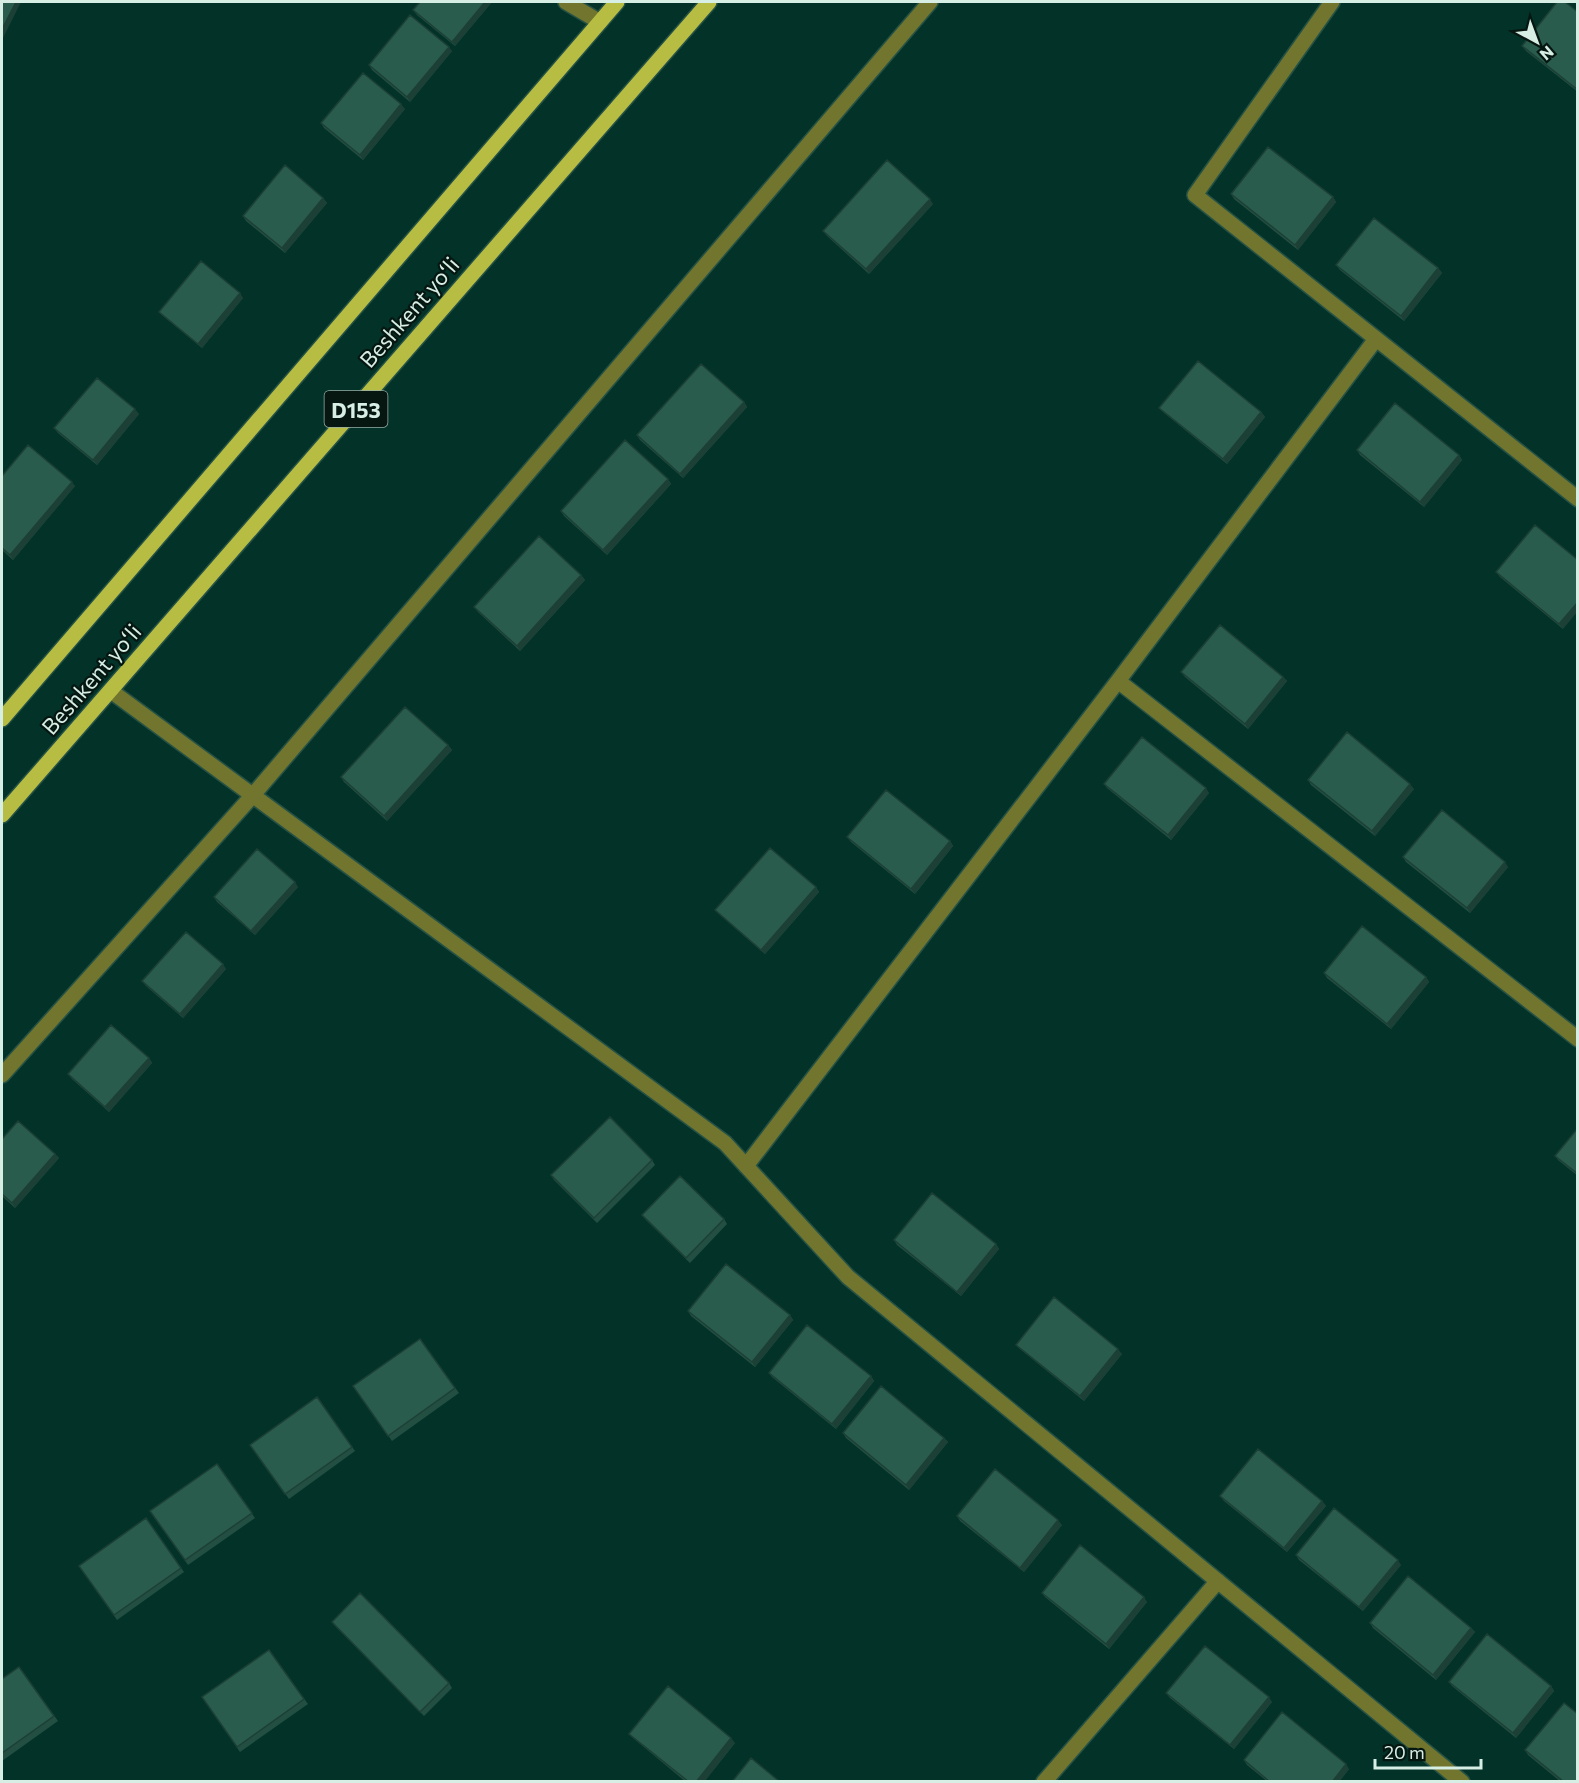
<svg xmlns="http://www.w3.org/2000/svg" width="1579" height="1783" viewBox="0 0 1579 1783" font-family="Commissioner,sans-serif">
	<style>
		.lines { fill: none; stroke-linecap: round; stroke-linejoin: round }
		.minor-casing { stroke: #255146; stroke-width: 18 }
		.major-casing { stroke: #255146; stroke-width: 18 }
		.minor { stroke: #71752d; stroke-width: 15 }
		.major { stroke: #b7bd42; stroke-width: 15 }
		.wall { fill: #234f42 }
		.shaded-wall { fill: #1d4036 }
		.building { fill: #295c4d; stroke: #1d4036; stroke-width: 1.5 }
		.labels { text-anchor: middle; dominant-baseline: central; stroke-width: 4.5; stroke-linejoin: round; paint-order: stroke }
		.shield { fill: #061712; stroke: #98aea6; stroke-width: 1.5 }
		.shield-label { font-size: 21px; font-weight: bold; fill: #d7eee5 }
		.street-label { font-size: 22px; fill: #d7eee5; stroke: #061712 }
	</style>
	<rect width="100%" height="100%" fill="#033328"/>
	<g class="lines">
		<g class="minor-casing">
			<path id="minor" d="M 566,2 L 600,22
				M 1332,2 L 1195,195 L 1578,499
				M 1118,681 L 1578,1039
				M 111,691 L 725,1143 L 848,1277 L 1462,1782
				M 2,1075 L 253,795 L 930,2
				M 746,1166 L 1118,681 L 1376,339
				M 1044,1782 L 1218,1581"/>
		</g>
		<g class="major-casing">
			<path id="major" d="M 2,719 L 617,2
				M 2,815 L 709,2"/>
		</g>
		<use href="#minor" class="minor"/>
		<use href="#major" class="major"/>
	</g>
	<path class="wall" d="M 492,2 L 455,46 L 417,15 L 413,10 Z
		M 1578,12 L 1578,92 L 1526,51 L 1522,46 Z
		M 452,51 L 410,102 L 372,70 L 369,65 Z
		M 405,109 L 363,160 L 324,128 L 321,123 Z
		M 1231,194 L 1333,197 L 1336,202 L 1298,250 L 1234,199 Z
		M 323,198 L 327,203 L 285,253 L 246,221 L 243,216 Z
		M 933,204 L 869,274 L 827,236 L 823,231 Z
		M 1336,265 L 1438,268 L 1442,273 L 1404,321 L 1340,270 Z
		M 243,298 L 202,348 L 163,316 L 159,312 Z
		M 744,402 L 747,407 L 683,478 L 640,440 L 637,435 Z
		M 1159,408 L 1261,412 L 1265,417 L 1227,464 L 1163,412 Z
		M 139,414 L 97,465 L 58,433 L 54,428 Z
		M 1357,450 L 1459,455 L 1462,460 L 1424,507 L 1360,455 Z
		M 2,476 L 75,486 L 13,560 L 2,550 Z
		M 668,479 L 671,484 L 607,555 L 564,516 L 561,511 Z
		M 1535,525 L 1563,629 L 1500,577 L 1496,572 Z
		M 581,575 L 585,580 L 520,651 L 478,612 L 474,607 Z
		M 1181,672 L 1283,677 L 1287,681 L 1248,729 L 1185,677 Z
		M 448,745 L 452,750 L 387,821 L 344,782 L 341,777 Z
		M 1308,780 L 1414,789 L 1375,836 L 1311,785 Z
		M 1104,784 L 1209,793 L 1171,840 L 1107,788 Z
		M 847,837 L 950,841 L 953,846 L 915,894 L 851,842 Z
		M 1403,857 L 1508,867 L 1470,913 L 1406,862 Z
		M 298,887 L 255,935 L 217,902 L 214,897 Z
		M 816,887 L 819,892 L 765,954 L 719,914 L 715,910 Z
		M 226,969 L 183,1018 L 146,986 L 142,981 Z
		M 1324,973 L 1426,977 L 1429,982 L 1391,1029 L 1327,978 Z
		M 149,1058 L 152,1063 L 109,1112 L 72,1079 L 68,1074 Z
		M 1578,1128 L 1578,1176 L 1558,1160 L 1555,1156 Z
		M 2,1139 L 55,1154 L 59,1158 L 15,1208 L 2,1196 Z
		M 652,1160 L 655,1165 L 597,1223 L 554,1180 L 551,1175 Z
		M 642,1215 L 724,1219 L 727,1224 L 690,1263 L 646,1220 Z
		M 894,1240 L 996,1244 L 999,1249 L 961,1296 L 897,1245 Z
		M 688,1311 L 790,1315 L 793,1320 L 755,1367 L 691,1316 Z
		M 420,1339 L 459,1393 L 392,1441 L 353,1386 Z
		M 1016,1345 L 1122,1354 L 1084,1401 L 1020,1349 Z
		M 769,1373 L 871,1376 L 874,1381 L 836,1429 L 772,1377 Z
		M 317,1397 L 355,1451 L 289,1499 L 250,1445 Z
		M 843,1433 L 944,1438 L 948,1442 L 909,1490 L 846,1438 Z
		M 217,1464 L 255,1518 L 188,1565 L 150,1511 Z
		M 1220,1496 L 1322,1501 L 1326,1506 L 1287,1552 L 1224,1501 Z
		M 957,1516 L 1062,1525 L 1024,1572 L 960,1521 Z
		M 146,1518 L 184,1572 L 117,1620 L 79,1566 Z
		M 1296,1555 L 1401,1565 L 1363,1611 L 1299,1560 Z
		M 1042,1593 L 1147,1602 L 1109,1649 L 1045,1597 Z
		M 332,1622 L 449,1683 L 452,1688 L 424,1716 L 335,1626 Z
		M 1370,1623 L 1471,1628 L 1475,1632 L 1436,1680 L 1373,1628 Z
		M 269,1650 L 308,1704 L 240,1752 L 202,1697 Z
		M 19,1667 L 58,1721 L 2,1761 L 2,1679 Z
		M 1449,1682 L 1551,1686 L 1554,1691 L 1516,1738 L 1452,1686 Z
		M 1166,1693 L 1272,1702 L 1234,1749 L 1170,1698 Z
		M 629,1734 L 735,1743 L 704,1782 L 686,1782 L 633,1738 Z
		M 1525,1750 L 1578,1782 L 1561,1782 L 1528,1755 Z
		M 1244,1760 L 1349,1769 L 1339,1782 L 1268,1782 L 1247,1765 Z"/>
	<path class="shaded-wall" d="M 16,2 L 21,2 L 2,40 L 2,29 Z
		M 485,2 L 492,2 L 455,46 L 452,42 Z
		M 449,47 L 452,51 L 410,102 L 407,97 Z
		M 401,104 L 405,109 L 363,160 L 360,155 Z
		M 1333,197 L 1336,202 L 1298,250 L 1295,245 Z
		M 323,198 L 327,203 L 285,253 L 282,248 Z
		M 930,199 L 933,204 L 869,274 L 866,269 Z
		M 1438,268 L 1442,273 L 1404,321 L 1401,316 Z
		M 240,293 L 243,298 L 202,348 L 198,344 Z
		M 744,402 L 747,407 L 683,478 L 680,474 Z
		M 135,409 L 139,414 L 97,465 L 93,460 Z
		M 1261,412 L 1265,417 L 1227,464 L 1223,459 Z
		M 1459,455 L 1462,460 L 1424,507 L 1420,502 Z
		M 668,479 L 671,484 L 607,555 L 603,550 Z
		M 72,482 L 75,486 L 13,560 L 10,555 Z
		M 581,575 L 585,580 L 520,651 L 517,646 Z
		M 1578,602 L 1578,611 L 1563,629 L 1559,624 Z
		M 1283,677 L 1287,681 L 1248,729 L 1245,724 Z
		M 448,745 L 452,750 L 387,821 L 384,816 Z
		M 1410,784 L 1414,789 L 1375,836 L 1372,831 Z
		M 1206,788 L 1209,793 L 1171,840 L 1168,835 Z
		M 950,841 L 953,846 L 915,894 L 911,889 Z
		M 1505,862 L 1508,867 L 1470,913 L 1467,908 Z
		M 295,882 L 298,887 L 255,935 L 251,931 Z
		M 816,887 L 819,892 L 765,954 L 761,950 Z
		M 223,964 L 226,969 L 183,1018 L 180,1014 Z
		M 1426,977 L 1429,982 L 1391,1029 L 1387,1024 Z
		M 149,1058 L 152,1063 L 109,1112 L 105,1107 Z
		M 55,1154 L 59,1158 L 15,1208 L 12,1203 Z
		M 996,1244 L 999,1249 L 961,1296 L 957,1292 Z
		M 790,1315 L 793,1320 L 755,1367 L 752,1362 Z
		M 1118,1349 L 1122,1354 L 1084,1401 L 1080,1396 Z
		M 871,1376 L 874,1381 L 836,1429 L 832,1424 Z
		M 944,1438 L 948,1442 L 909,1490 L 906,1485 Z
		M 1322,1501 L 1326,1506 L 1287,1552 L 1284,1548 Z
		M 1058,1520 L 1062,1525 L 1024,1572 L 1020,1568 Z
		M 1398,1560 L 1401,1565 L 1363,1611 L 1359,1607 Z
		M 1144,1597 L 1147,1602 L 1109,1649 L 1106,1644 Z
		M 1471,1628 L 1475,1632 L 1436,1680 L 1433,1675 Z
		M 1551,1686 L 1554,1691 L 1516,1738 L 1513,1733 Z
		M 1269,1697 L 1272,1702 L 1234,1749 L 1230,1745 Z
		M 731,1738 L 735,1743 L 704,1782 L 696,1782 Z
		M 1346,1764 L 1349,1769 L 1339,1782 L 1332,1782 Z"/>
	<path class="building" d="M 2,2 L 16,2 L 2,29 Z
		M 420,2 L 485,2 L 452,42 L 413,10 Z
		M 1557,2 L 1565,2 L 1578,12 L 1578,90 L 1522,46 Z
		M 410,15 L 449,47 L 407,97 L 369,65 Z
		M 363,73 L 401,104 L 360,155 L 321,123 Z
		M 1268,147 L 1333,197 L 1295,245 L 1231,194 Z
		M 887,160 L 930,199 L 866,269 L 823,231 Z
		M 285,165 L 323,198 L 282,248 L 243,216 Z
		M 1374,218 L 1438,268 L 1401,316 L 1336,265 Z
		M 201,261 L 240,293 L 198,344 L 159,312 Z
		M 1198,361 L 1261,412 L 1223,459 L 1159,408 Z
		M 701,364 L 744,402 L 680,474 L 637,435 Z
		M 97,378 L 135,409 L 93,460 L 54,428 Z
		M 1395,403 L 1459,455 L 1420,502 L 1357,450 Z
		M 625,440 L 668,479 L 603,550 L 561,511 Z
		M 28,445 L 72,482 L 10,555 L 2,548 L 2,476 Z
		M 1535,525 L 1578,560 L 1578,602 L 1559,624 L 1496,572 Z
		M 539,536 L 581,575 L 517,646 L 474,607 Z
		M 1220,625 L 1283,677 L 1245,724 L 1181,672 Z
		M 405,707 L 448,745 L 384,816 L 341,777 Z
		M 1347,732 L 1410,784 L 1372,831 L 1308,780 Z
		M 1142,737 L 1206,788 L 1168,835 L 1104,784 Z
		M 886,790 L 950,841 L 911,889 L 847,837 Z
		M 1442,810 L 1505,862 L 1467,908 L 1403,857 Z
		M 770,848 L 816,887 L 761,950 L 715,910 Z
		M 257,849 L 295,882 L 251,931 L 214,897 Z
		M 1362,926 L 1426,977 L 1387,1024 L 1324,973 Z
		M 186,932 L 223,964 L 180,1014 L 142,981 Z
		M 111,1025 L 149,1058 L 105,1107 L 68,1074 Z
		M 610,1117 L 652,1160 L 594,1218 L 551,1175 Z
		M 18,1121 L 55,1154 L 12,1203 L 2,1194 L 2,1139 Z
		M 1578,1128 L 1578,1174 L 1555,1156 Z
		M 680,1176 L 724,1219 L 686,1258 L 642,1215 Z
		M 932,1193 L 996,1244 L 957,1292 L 894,1240 Z
		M 726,1264 L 790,1315 L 752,1362 L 688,1311 Z
		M 1054,1297 L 1118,1349 L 1080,1396 L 1016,1345 Z
		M 807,1325 L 871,1376 L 832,1424 L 769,1373 Z
		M 420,1339 L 455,1388 L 388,1436 L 353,1386 Z
		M 881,1386 L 944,1438 L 906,1485 L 843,1433 Z
		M 317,1397 L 352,1447 L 285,1494 L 250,1445 Z
		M 1258,1449 L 1322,1501 L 1284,1548 L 1220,1496 Z
		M 217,1464 L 252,1513 L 185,1560 L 150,1511 Z
		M 995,1469 L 1058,1520 L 1020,1568 L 957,1516 Z
		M 1334,1508 L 1398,1560 L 1359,1607 L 1296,1555 Z
		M 146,1518 L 181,1568 L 114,1615 L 79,1566 Z
		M 1080,1545 L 1144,1597 L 1106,1644 L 1042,1593 Z
		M 1408,1576 L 1471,1628 L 1433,1675 L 1370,1623 Z
		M 360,1593 L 449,1683 L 420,1712 L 332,1622 Z
		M 1487,1634 L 1551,1686 L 1513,1733 L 1449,1682 Z
		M 1205,1646 L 1269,1697 L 1230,1745 L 1166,1693 Z
		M 269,1650 L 304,1699 L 237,1747 L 202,1697 Z
		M 19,1667 L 54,1716 L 2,1753 L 2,1679 Z
		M 668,1686 L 731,1738 L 696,1782 L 689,1782 L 629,1734 Z
		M 1564,1703 L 1578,1714 L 1578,1782 L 1564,1782 L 1525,1750 Z
		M 1282,1712 L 1346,1764 L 1332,1782 L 1270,1782 L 1244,1760 Z
		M 751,1758 L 780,1782 L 732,1782 Z"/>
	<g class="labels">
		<rect class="shield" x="324.5" y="391" width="63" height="36" rx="4.5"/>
		<g class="shield-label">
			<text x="356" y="409">D153</text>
		</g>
		<g class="street-label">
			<text transform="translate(409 312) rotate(-49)">Beshkent yoʻli</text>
			<text transform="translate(91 679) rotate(-49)">Beshkent yoʻli</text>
		</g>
	</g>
	<rect width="1579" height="1783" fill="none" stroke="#d7eee5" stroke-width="6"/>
	<g transform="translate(1537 42) rotate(139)" stroke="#061712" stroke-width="4.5" paint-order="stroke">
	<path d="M0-4.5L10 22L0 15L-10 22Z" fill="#d7eee5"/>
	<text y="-9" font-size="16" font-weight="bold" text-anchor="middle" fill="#d7eee5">N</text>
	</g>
	<path d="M1375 1759v9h106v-9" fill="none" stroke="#d7eee5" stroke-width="3"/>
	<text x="1384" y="1759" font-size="18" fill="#d7eee5" stroke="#061712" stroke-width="4.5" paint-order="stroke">20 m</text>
</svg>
